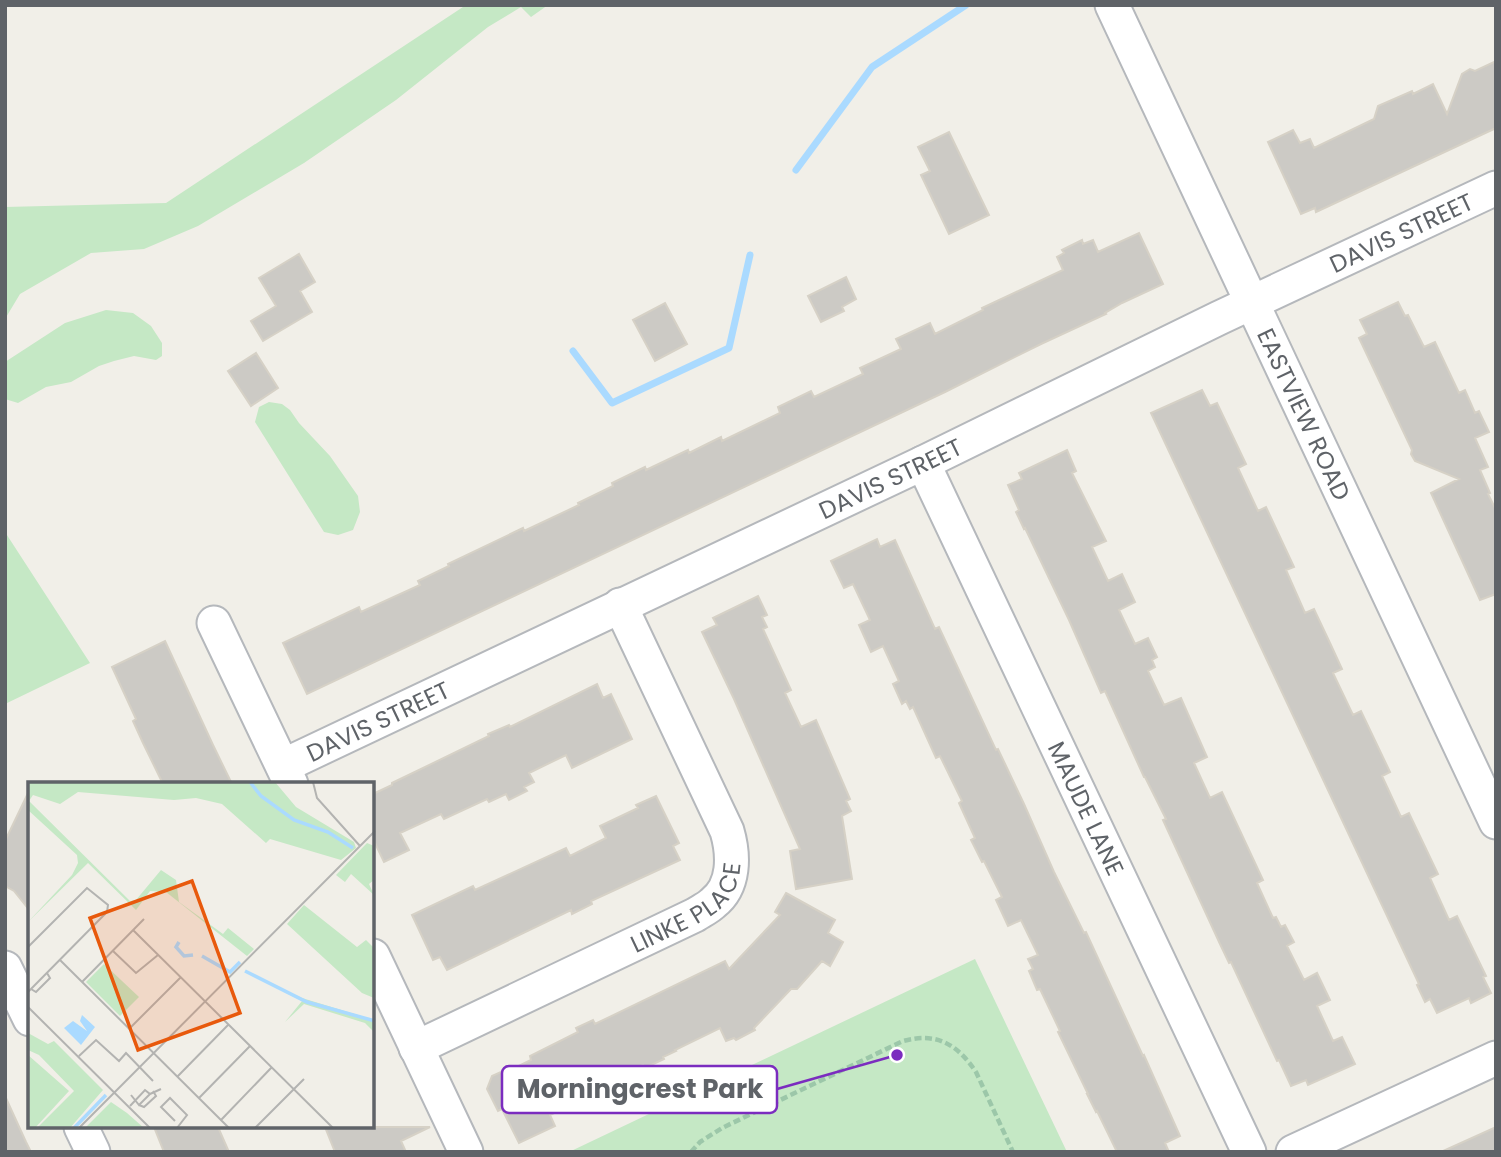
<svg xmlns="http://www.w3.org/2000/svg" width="1501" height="1157" viewBox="0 0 1501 1157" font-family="Poppins,sans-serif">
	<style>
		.green { fill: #c5e8c5 }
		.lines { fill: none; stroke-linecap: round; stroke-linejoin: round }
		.stream { stroke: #aadaff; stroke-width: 7 }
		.building { fill: #cccac5; stroke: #d6d1c6; stroke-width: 2 }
		.minor-casing { stroke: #b5b8bc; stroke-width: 37 }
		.path { stroke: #9cc7a9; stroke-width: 4.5; stroke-dasharray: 7 3.5; stroke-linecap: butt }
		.minor { stroke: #fff; stroke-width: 33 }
		.labels { text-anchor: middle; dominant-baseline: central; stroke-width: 7; stroke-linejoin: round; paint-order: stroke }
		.street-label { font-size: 24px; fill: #5f6368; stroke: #fff }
		.inset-river { fill: none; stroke: #aadaff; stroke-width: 3.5 }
		.inset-road { fill: none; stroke: #b3b3b1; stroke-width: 2 }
		.view { fill: #e8590c; fill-opacity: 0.15; stroke: #e8590c; stroke-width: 3.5 }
		.inset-edge { fill: none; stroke: #5f6368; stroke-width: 3.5 }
		.leader { fill: none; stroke: #7b2cbf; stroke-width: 2.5 }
		.callout-dot { fill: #7b2cbf; stroke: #fff; stroke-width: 2.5 }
		.callout { fill: #fff; stroke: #7b2cbf; stroke-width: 2.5 }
		.callout-label { font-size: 26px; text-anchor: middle; font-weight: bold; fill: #5f6368 }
	</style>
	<rect width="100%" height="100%" fill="#f1efe8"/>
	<path class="green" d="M 466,5 L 548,5 L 531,17 L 521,7 L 488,27 L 396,100 L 304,163 L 198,226 L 144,249 L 91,253 L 20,294 L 5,319 L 5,207 L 166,203 Z
		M 106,310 L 133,313 L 151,326 L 162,343 L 162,356 L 156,360 L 134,356 L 114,361 L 99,366 L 71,382 L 46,387 L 18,403 L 5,399 L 5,362 L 65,323 Z
		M 269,402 L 282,404 L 290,410 L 299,423 L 330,456 L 358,496 L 360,512 L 353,530 L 338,535 L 324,532 L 255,422 L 259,407 Z
		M 5,532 L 90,663 L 5,704 Z
		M 975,959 L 1067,1152 L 569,1152 Z"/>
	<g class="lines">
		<path class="stream" d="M 796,170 L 872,67 L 966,5
			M 573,351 L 612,403 L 729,348 L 750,255"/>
	</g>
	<path class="building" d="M 1496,61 L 1496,128 L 1316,212 L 1315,208 L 1301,214 L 1268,142 L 1293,130 L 1300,143 L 1310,139 L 1314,148 L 1374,119 L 1378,106 L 1412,91 L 1413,94 L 1433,84 L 1447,114 L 1462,74 L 1470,69 L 1475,71 Z
		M 949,132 L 989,215 L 949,234 L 921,175 L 930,171 L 918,147 Z
		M 1139,233 L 1163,284 L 1122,303 L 1105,313 L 1106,314 L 1041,344 L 945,392 L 307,694 L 283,643 L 359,607 L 361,612 L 420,585 L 418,581 L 449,566 L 448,564 L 523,528 L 524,531 L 579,505 L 578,503 L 613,486 L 612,483 L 645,467 L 646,470 L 688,450 L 689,453 L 721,437 L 722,441 L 780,413 L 778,407 L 811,391 L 814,397 L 863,374 L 860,368 L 901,349 L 896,339 L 930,323 L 935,334 L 983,310 L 982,308 L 1063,270 L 1057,257 L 1064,253 L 1062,250 L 1082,240 L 1083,244 L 1093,240 L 1098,252 Z
		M 299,254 L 315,282 L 300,291 L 312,312 L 263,341 L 251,321 L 276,306 L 259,278 Z
		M 846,277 L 856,299 L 842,307 L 844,311 L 821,322 L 808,296 Z
		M 1398,302 L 1405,316 L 1408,315 L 1424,347 L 1435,342 L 1459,393 L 1465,390 L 1475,413 L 1479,411 L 1489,432 L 1475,438 L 1488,467 L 1480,470 L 1490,493 L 1488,494 L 1496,510 L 1496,594 L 1480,600 L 1431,493 L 1459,479 L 1415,461 L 1411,454 L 1412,450 L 1359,338 L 1367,334 L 1360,320 Z
		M 665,303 L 687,344 L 655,361 L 633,320 Z
		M 256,353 L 278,388 L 251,406 L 228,371 Z
		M 1202,390 L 1210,406 L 1217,403 L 1246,464 L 1238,468 L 1258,511 L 1266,507 L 1294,567 L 1286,570 L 1305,613 L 1314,609 L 1330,643 L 1342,669 L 1333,673 L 1353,715 L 1361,711 L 1390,772 L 1382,776 L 1401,817 L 1409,813 L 1438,874 L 1430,878 L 1449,920 L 1457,916 L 1486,976 L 1483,977 L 1491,993 L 1471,1003 L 1469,998 L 1437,1013 L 1430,999 L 1425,1002 L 1417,985 L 1419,984 L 1151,413 Z
		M 1067,450 L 1076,471 L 1072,473 L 1106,541 L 1092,547 L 1108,581 L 1122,574 L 1135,602 L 1119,610 L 1135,644 L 1148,638 L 1157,657 L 1152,660 L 1155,667 L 1148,671 L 1164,705 L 1181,698 L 1207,757 L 1194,763 L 1210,798 L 1222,792 L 1263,880 L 1257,883 L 1273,918 L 1276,917 L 1281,927 L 1285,925 L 1294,942 L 1287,946 L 1304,980 L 1317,973 L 1330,1000 L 1317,1006 L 1333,1041 L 1342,1037 L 1355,1064 L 1308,1085 L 1306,1080 L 1291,1086 L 1279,1060 L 1277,1061 L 1231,962 L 1229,963 L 1220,944 L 1163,820 L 1166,819 L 1145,777 L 1144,777 L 1105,691 L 1101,693 L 1069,620 L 1025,528 L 1024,529 L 1016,512 L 1019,510 L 1008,485 L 1022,479 L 1019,473 Z
		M 877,539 L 880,547 L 895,540 L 935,629 L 939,627 L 996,750 L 998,749 L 1024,804 L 1054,872 L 1084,933 L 1086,932 L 1143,1056 L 1144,1055 L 1180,1136 L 1165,1143 L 1169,1152 L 1117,1152 L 1097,1111 L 1096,1112 L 1087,1094 L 1088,1094 L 1058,1032 L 1060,1031 L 1040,989 L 1037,990 L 1029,971 L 1033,969 L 1028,959 L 1038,955 L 1021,920 L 1008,926 L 996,900 L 1002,897 L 984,861 L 982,862 L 971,840 L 975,838 L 959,803 L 962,801 L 940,756 L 936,758 L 913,707 L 910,709 L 906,701 L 902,704 L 893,684 L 899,681 L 883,646 L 871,652 L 859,625 L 870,620 L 853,584 L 844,588 L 831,561 Z
		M 758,596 L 767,615 L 762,617 L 767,627 L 763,629 L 791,690 L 785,693 L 801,727 L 816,720 L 850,799 L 846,801 L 851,811 L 842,816 L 852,879 L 796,889 L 790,851 L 800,849 L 734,699 L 702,632 L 717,625 L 713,618 Z
		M 165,641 L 213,745 L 232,784 L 163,784 L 143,743 L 133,721 L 136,719 L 112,667 Z
		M 597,684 L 603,698 L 611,694 L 632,739 L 572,768 L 566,755 L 529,773 L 534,782 L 524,787 L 527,791 L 509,800 L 506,794 L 489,802 L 487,799 L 444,819 L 441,814 L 400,833 L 409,850 L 384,862 L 373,839 L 373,794 L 392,785 L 392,783 L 489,736 L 488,734 L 509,725 L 510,727 Z
		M 30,789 L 30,911 L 14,891 L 5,886 L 5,841 Z
		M 656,796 L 679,843 L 673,846 L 680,860 L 591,901 L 592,904 L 572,914 L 571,910 L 447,970 L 440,957 L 433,960 L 412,915 L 473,886 L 475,890 L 566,848 L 570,856 L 606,838 L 600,826 L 638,808 L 636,805 Z
		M 786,893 L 835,920 L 828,933 L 843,942 L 830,966 L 822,961 L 797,989 L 791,989 L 754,1028 L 755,1030 L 736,1040 L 734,1038 L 726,1041 L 720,1028 L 675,1050 L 676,1051 L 663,1057 L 664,1059 L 645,1068 L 643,1065 L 571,1099 L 573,1104 L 550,1115 L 555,1126 L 519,1143 L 502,1109 L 498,1111 L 487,1089 L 492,1076 L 503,1071 L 506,1072 L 531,1060 L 530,1056 L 578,1032 L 576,1028 L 593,1020 L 595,1024 L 725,961 L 729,969 L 780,915 L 775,912 Z
		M 5,1096 L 26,1142 L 31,1152 L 5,1152 Z
		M 154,1127 L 218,1127 L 229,1152 L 164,1152 Z
		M 325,1127 L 430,1127 L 401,1141 L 406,1152 L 335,1152 Z
		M 1496,1127 L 1496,1152 L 1441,1152 Z"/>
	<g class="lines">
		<g class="minor-casing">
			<g id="minor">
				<path id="s1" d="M 1112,5 L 1496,822"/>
				<path id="s2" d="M 923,463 L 1249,1152"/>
				<path d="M 214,623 L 291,784"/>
				<path id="s3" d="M 283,766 L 923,463 L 1219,318 L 1496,188"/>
				<path d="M 373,956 L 466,1152"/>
				<path d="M 5,968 L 30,1019"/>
				<path id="s4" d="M 416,1048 L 695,915 C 701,911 708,908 713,903 C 735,886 734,855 727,831 L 620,605"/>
				<path d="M 81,1127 L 93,1152"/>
				<path d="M 1293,1152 L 1496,1058"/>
			</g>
		</g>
		<path class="path" d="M 691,1152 L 700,1142 L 722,1128 L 903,1041 C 937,1032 957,1044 976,1072 L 1013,1152"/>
		<use href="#minor" class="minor"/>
	</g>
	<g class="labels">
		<g class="street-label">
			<text stroke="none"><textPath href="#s3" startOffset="1239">DAVIS STREET</textPath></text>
			<text stroke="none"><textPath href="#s1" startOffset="452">EASTVIEW ROAD</textPath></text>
			<text stroke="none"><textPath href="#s3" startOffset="672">DAVIS STREET</textPath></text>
			<text stroke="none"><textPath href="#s3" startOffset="105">DAVIS STREET</textPath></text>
			<text stroke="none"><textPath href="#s2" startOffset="382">MAUDE LANE</textPath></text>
			<text stroke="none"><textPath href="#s4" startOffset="308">LINKE PLACE</textPath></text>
		</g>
	</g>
	<g transform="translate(28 782)">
		<rect width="346" height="346" fill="#f1efe8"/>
		<path d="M 0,0 L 247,0 L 268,25 L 326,60 L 328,66 L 313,78 L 242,57 L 238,61 L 194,22 L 168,16 L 146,18 L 50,10 L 32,22 L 5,13 L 1,19 L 102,119 L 108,118 L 133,88 L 148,98 L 151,120 L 195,152 L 200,146 L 226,167 L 219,174 L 138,110 L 122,109 L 108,128 L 60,81 L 0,140 L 44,93 L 50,81 L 49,73 L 0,28 ZM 339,61 L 346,64 L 346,98 L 341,102 L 346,113 L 323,92 L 317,100 L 308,93 ZM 276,123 L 329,165 L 338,158 L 346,166 L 346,216 L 334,211 L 259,142 ZM 76,182 L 111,215 L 92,234 L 58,200 ZM 219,191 L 274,216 L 346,238 L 346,250 L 337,241 L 276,222 L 257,240 L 274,219 ZM 0,251 L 20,262 L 26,259 L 75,308 L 42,346 L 9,346 L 46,309 L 11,273 L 0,268 ZM 0,273 L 41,309 L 7,346 L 0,346 ZM 83,320 L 99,331 L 116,346 L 57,346 Z" fill="#c5e8c5"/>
		<path d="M 54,233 L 67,245 L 53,263 L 36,246 L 45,239 L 59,249 L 52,239 Z" fill="#aadaff"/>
		<path class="inset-river" d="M 222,0 L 233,14 L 266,38 L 300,50 L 325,66M 151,160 L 148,165 L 156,174 L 165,173M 174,174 L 202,190 L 212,180M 217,189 L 279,220 L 347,239M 46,346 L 78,313"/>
		<path class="inset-road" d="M 285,0 L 289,16 L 332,64M 105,148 L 305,346M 0,165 L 59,106 L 80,123 L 79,130 L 0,210M 85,169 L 108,191 L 130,173M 32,178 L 201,346M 54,200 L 116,137M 3,207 L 8,210 L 22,196 L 19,191M 0,225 L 122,346M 101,247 L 153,195M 51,274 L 68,258 L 91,279 L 98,271 L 125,299M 149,295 L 201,242M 103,313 L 111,323 L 122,312M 171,316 L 222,264M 111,323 L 116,325 L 128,314 L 125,309M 102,324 L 117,308 L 122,312 L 133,307M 193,338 L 244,285M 147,339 L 133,325 L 142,316 L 159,333 L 149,346M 51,346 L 347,49M 227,346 L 276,297"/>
		<path class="view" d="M 164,99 L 212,231 L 110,268 L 62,136 Z"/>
		<rect width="346" height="346" class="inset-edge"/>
	</g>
	<path class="leader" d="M897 1055L777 1089"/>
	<circle class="callout-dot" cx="897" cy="1055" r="7"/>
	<rect class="callout" x="502" y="1066" width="275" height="47" rx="7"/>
	<g class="callout-label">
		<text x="640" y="1098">Morningcrest Park</text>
	</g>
	<rect width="1501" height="1157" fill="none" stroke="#5f6368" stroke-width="14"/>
</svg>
